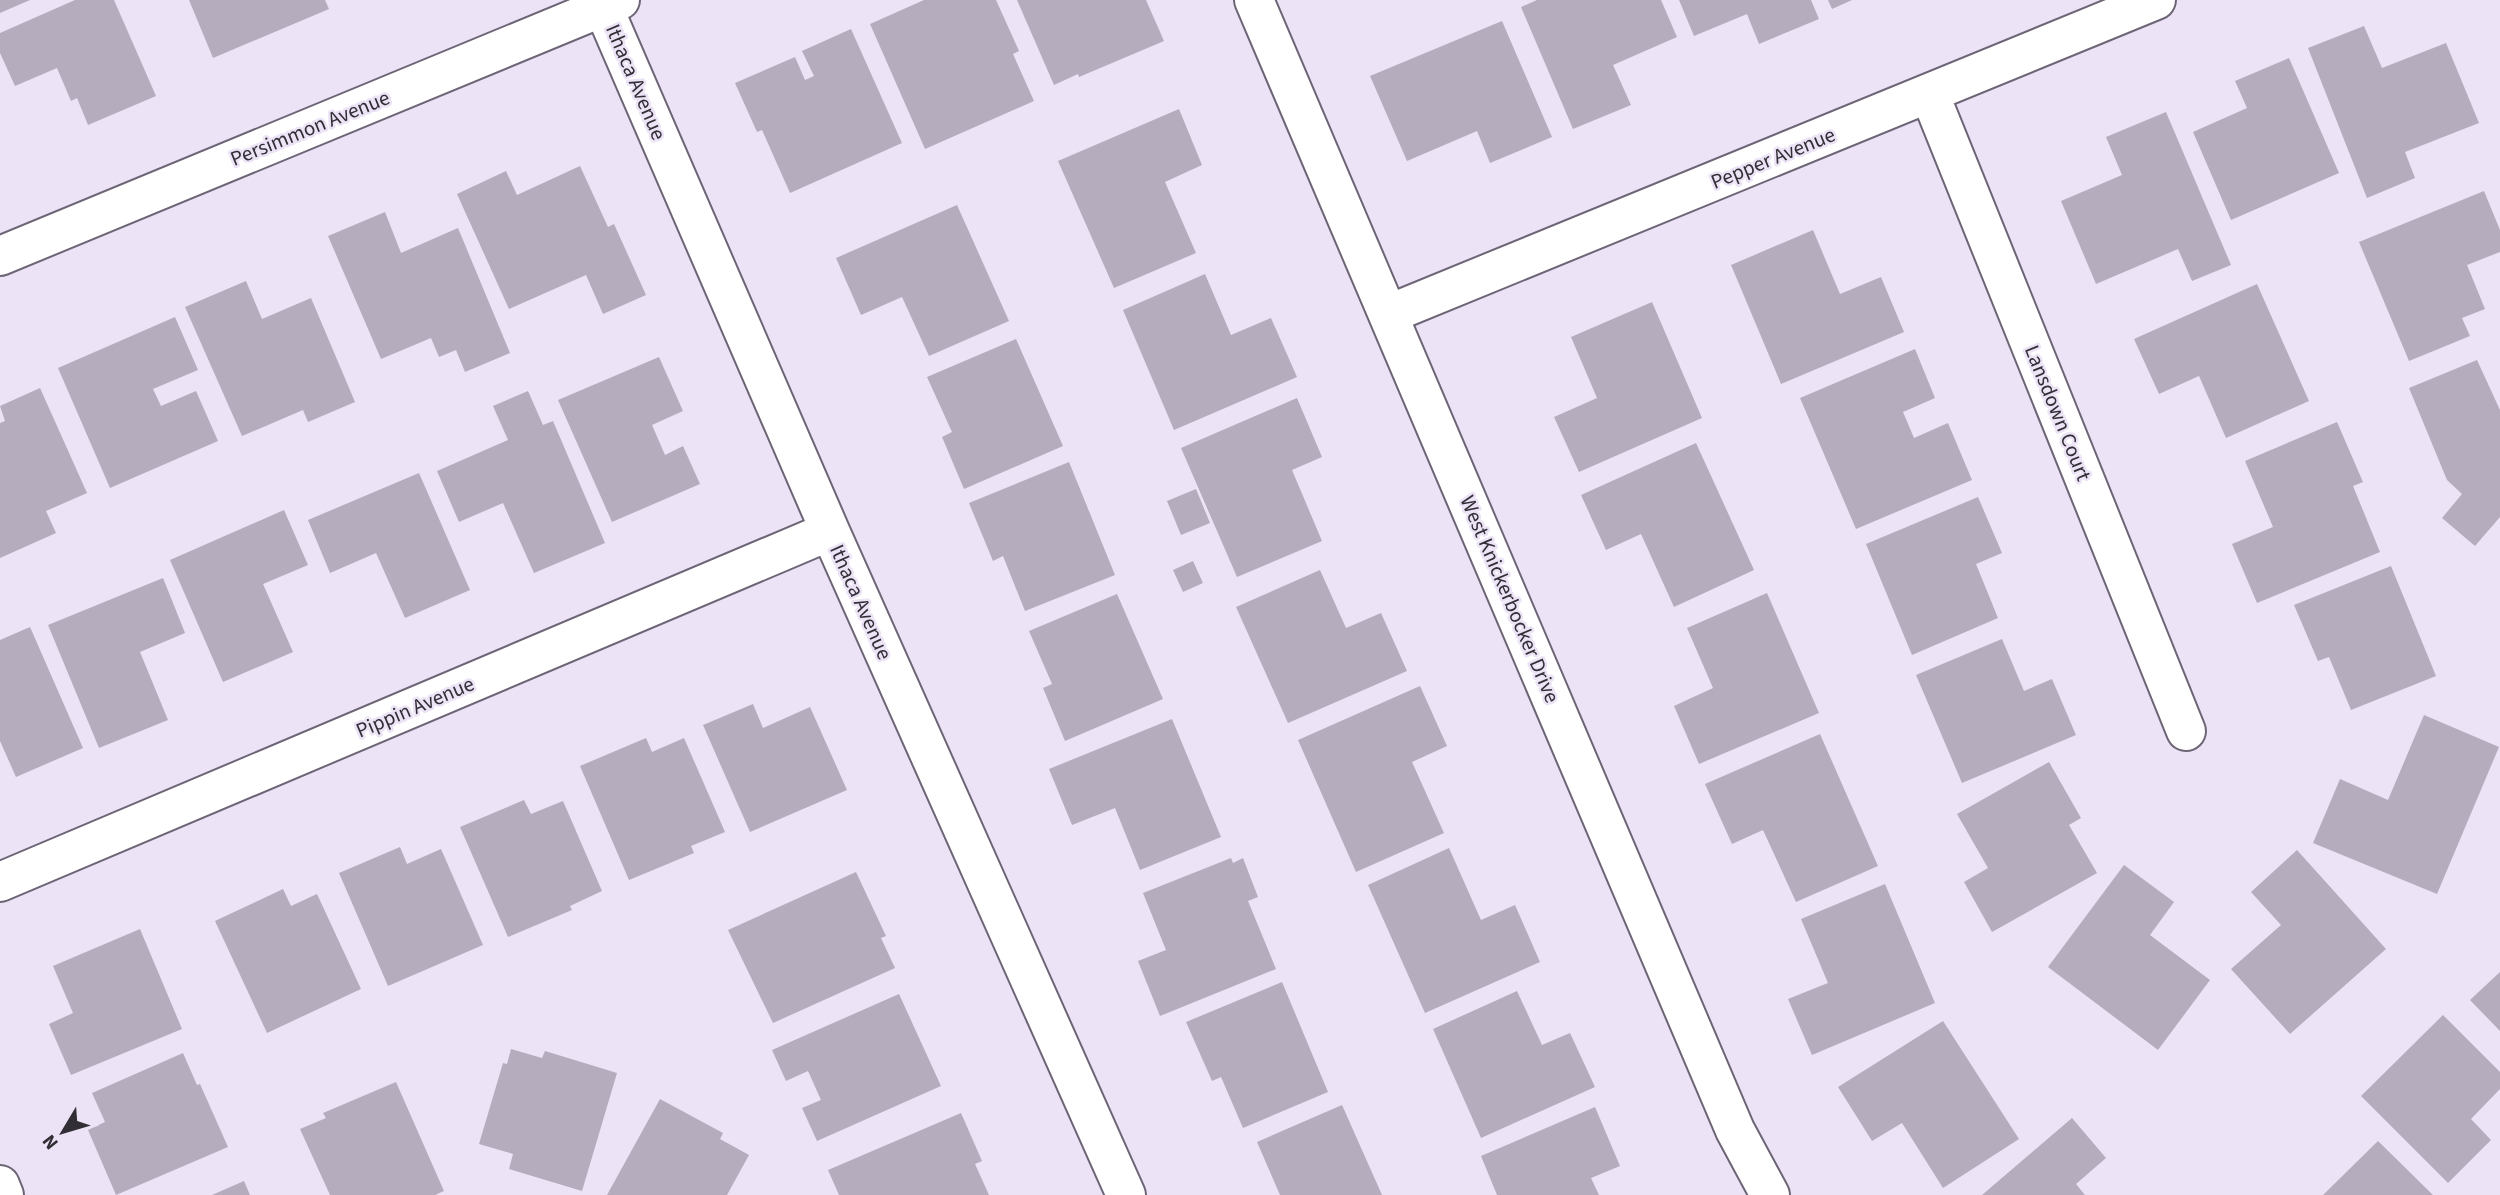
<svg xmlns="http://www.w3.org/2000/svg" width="2500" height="1195" viewBox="0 0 2500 1195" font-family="'Source Sans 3',sans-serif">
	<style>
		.building { fill: #b5acbe }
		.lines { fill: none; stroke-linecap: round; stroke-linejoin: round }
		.minor-casing { stroke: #6d6575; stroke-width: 42 }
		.tertiary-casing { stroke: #6d6575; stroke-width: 42 }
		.minor { stroke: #fff; stroke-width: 38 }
		.tertiary { stroke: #fff; stroke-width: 38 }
		.labels { text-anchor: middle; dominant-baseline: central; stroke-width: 5; stroke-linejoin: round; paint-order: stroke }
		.street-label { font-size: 21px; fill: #322e35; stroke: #ece3f6 }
	</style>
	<rect width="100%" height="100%" fill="#ece3f6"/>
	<path class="building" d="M 0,0 L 30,0 L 0,13 Z
		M 75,0 L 114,0 L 156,96 L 88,125 L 77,98 L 71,101 L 57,68 L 15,86 L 0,53 L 0,33 Z
		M 189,0 L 325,0 L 329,9 L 213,58 Z
		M 924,0 L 996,0 L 1019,51 L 1013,54 L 1034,101 L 925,149 L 870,24 Z
		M 1017,0 L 1146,0 L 1164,41 L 1079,77 L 1078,74 L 1054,85 Z
		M 1537,0 L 1661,0 L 1677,37 L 1613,65 L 1631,105 L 1573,129 L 1521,7 Z
		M 1679,0 L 1811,0 L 1819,19 L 1759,44 L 1747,14 L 1694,36 Z
		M 1828,0 L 1852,0 L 1832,9 Z
		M 1502,21 L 1552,137 L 1490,163 L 1477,131 L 1407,161 L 1370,76 Z
		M 2364,26 L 2382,68 L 2446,43 L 2479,123 L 2405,152 L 2415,178 L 2367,198 L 2308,48 Z
		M 851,29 L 902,143 L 790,193 L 762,130 L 757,132 L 735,83 L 795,57 L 805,80 L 814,76 L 802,51 Z
		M 2289,58 L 2339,173 L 2231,220 L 2193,132 L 2247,108 L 2235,81 Z
		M 1179,109 L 1202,165 L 1165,182 L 1196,253 L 1114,288 L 1058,161 Z
		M 2166,112 L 2231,265 L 2192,281 L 2178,249 L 2096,284 L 2061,201 L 2122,175 L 2106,137 Z
		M 580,166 L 608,227 L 614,224 L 646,295 L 603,314 L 586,275 L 509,309 L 457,194 L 506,171 L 517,195 Z
		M 2484,191 L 2500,230 L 2500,252 L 2467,265 L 2485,309 L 2462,318 L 2470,336 L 2409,361 L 2359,242 Z
		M 957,205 L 1009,321 L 929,356 L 902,297 L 861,315 L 836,258 Z
		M 385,212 L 401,253 L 458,228 L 510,353 L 465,372 L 456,350 L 439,357 L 431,338 L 381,359 L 328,236 Z
		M 1813,230 L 1840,294 L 1881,277 L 1904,332 L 1781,384 L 1731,265 Z
		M 1205,274 L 1231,335 L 1271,318 L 1297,377 L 1174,430 L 1123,310 Z
		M 246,281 L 262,319 L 311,298 L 355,402 L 308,422 L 303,410 L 242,436 L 185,307 Z
		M 2257,284 L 2309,401 L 2226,438 L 2199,376 L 2159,394 L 2134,339 Z
		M 1652,302 L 1702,418 L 1579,472 L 1554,417 L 1597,398 L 1571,337 Z
		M 175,317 L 198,370 L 153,389 L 161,406 L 196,391 L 218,441 L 110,488 L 58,368 Z
		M 1016,339 L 1063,446 L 964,489 L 942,437 L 952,432 L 927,377 Z
		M 1915,349 L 1935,398 L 1903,412 L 1914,438 L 1948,423 L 1972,480 L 1856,529 L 1800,398 Z
		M 659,357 L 683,411 L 652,425 L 665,455 L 683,446 L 700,484 L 612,522 L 558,400 Z
		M 2477,360 L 2500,410 L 2500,517 L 2475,546 L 2442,518 L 2462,494 L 2447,480 L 2409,388 Z
		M 40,388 L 87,493 L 46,511 L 56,533 L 0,558 L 0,423 L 5,421 L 0,406 Z
		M 528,391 L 543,425 L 553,421 L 605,543 L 534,573 L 503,503 L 459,522 L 437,471 L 508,440 L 493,406 Z
		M 1297,398 L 1322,457 L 1292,470 L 1322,541 L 1237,577 L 1181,448 Z
		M 2337,422 L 2363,482 L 2353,486 L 2380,552 L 2257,603 L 2232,544 L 2273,527 L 2245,461 Z
		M 1696,443 L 1754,570 L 1674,607 L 1641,534 L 1606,550 L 1581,495 Z
		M 1069,462 L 1115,575 L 1025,611 L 1003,556 L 993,561 L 969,503 Z
		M 419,473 L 470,590 L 405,618 L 376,553 L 330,573 L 308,520 Z
		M 1196,489 L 1210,523 L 1181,535 L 1167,501 Z
		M 1978,497 L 2002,553 L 1976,564 L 1998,618 L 1912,655 L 1866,544 Z
		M 284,510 L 308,565 L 263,584 L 293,652 L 223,682 L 170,560 Z
		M 1193,561 L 1203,583 L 1183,592 L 1173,570 Z
		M 2391,566 L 2436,676 L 2351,710 L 2329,657 L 2318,661 L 2294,605 Z
		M 1320,570 L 1346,628 L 1381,613 L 1407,671 L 1288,723 L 1236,607 Z
		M 163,578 L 185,633 L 140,652 L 168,720 L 99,748 L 48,625 Z
		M 1767,593 L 1819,713 L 1699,764 L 1674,706 L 1713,688 L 1687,628 Z
		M 1117,594 L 1163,699 L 1065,741 L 1043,688 L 1052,684 L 1029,631 Z
		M 30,627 L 83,748 L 16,777 L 0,741 L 0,640 Z
		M 2002,639 L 2024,691 L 2052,679 L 2076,735 L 1962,783 L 1916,675 Z
		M 1420,686 L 1447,746 L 1412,762 L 1444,833 L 1356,872 L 1298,740 Z
		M 753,704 L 763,728 L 810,707 L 847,790 L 750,832 L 703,725 Z
		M 2424,715 L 2499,747 L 2437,894 L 2313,843 L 2340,779 L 2388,800 Z
		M 1172,719 L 1221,837 L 1140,870 L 1115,808 L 1072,825 L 1049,769 Z
		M 1820,734 L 1878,866 L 1796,902 L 1763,830 L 1732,844 L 1705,784 Z
		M 646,738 L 652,752 L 684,738 L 725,832 L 691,846 L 694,853 L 629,880 L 580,766 Z
		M 2049,762 L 2081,818 L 2069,825 L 2097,873 L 1992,932 L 1964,882 L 1988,868 L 1957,814 Z
		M 524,800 L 531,814 L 563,801 L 602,891 L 570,906 L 572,910 L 508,937 L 460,827 Z
		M 400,847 L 407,864 L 441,849 L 483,945 L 388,986 L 339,873 Z
		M 1449,848 L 1481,920 L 1515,905 L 1540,962 L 1425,1013 L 1368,885 Z
		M 2297,850 L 2386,949 L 2290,1034 L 2231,969 L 2281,925 L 2251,892 Z
		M 1231,858 L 1233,863 L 1243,858 L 1258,897 L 1248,901 L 1276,969 L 1160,1016 L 1138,961 L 1166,950 L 1143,893 Z
		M 2124,865 L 2174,902 L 2150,935 L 2210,980 L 2158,1050 L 2048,967 Z
		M 856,872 L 886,936 L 881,938 L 895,968 L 773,1023 L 728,930 Z
		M 1885,884 L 1935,1003 L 1812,1055 L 1788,999 L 1828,983 L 1801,919 Z
		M 283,889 L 291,906 L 317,894 L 361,989 L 267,1033 L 215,921 Z
		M 140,929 L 182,1029 L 71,1075 L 49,1024 L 73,1013 L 53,966 Z
		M 2500,972 L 2500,1031 L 2470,1000 Z
		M 1282,982 L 1328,1092 L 1243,1128 L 1221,1077 L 1212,1081 L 1186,1022 Z
		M 1517,991 L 1542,1045 L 1570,1033 L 1595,1087 L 1481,1138 L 1433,1029 Z
		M 899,994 L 941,1086 L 817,1141 L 802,1108 L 821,1100 L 808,1071 L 786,1081 L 772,1050 Z
		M 2443,1015 L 2500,1072 L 2500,1089 L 2471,1119 L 2491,1140 L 2448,1183 L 2361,1096 Z
		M 1943,1021 L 2019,1139 L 1943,1188 L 1902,1123 L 1872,1141 L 1838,1087 Z
		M 511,1049 L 542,1058 L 545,1051 L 617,1073 L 582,1191 L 509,1169 L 513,1154 L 479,1144 L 503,1063 L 507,1064 Z
		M 183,1053 L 197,1085 L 200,1084 L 228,1147 L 116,1195 L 88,1130 L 105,1122 L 92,1093 Z
		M 396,1082 L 444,1191 L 435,1195 L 330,1195 L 300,1129 L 326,1118 L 323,1113 Z
		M 660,1099 L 723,1133 L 720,1139 L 749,1155 L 727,1195 L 607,1195 Z
		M 1342,1105 L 1382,1195 L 1280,1195 L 1257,1142 Z
		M 1595,1107 L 1620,1166 L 1591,1178 L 1599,1195 L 1497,1195 L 1481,1156 Z
		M 961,1113 L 982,1161 L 975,1164 L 989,1195 L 839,1195 L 828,1170 Z
		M 2072,1118 L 2106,1158 L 2076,1184 L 2085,1195 L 1982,1195 Z
		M 2378,1141 L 2433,1195 L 2323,1195 Z
		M 244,1181 L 250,1195 L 212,1195 Z"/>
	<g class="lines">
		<g class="minor-casing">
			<path id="minor" d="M 603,7 L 830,531 L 1126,1195
				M 1930,95 L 2186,731
				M 0,256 L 620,0
				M 1389,314 L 2156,0
				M 0,882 L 830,531
				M 0,1185 L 4,1195"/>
		</g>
		<g class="tertiary-casing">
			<path id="tertiary" d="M 1254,0 L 1735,1130 L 1770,1195"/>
		</g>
		<use href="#minor" class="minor"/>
		<use href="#tertiary" class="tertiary"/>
	</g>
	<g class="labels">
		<g class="street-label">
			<text transform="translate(636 82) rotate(67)">Ithaca Avenue</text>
			<text transform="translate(310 128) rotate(-22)">Persimmon Avenue</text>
			<text transform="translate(1773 158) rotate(-22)">Pepper Avenue</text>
			<text transform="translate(2058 413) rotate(68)">Lansdown Court</text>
			<text transform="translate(1510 599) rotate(67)">West Knickerbocker Drive</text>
			<text transform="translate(861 602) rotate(66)">Ithaca Avenue</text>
			<text transform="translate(415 707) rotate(-23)">Pippin Avenue</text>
		</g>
	</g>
	<g transform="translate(63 1132) rotate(232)" stroke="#ece3f6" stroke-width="5" paint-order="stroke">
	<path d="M0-5L12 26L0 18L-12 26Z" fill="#322e35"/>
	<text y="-10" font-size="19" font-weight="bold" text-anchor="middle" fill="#322e35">N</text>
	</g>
</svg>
